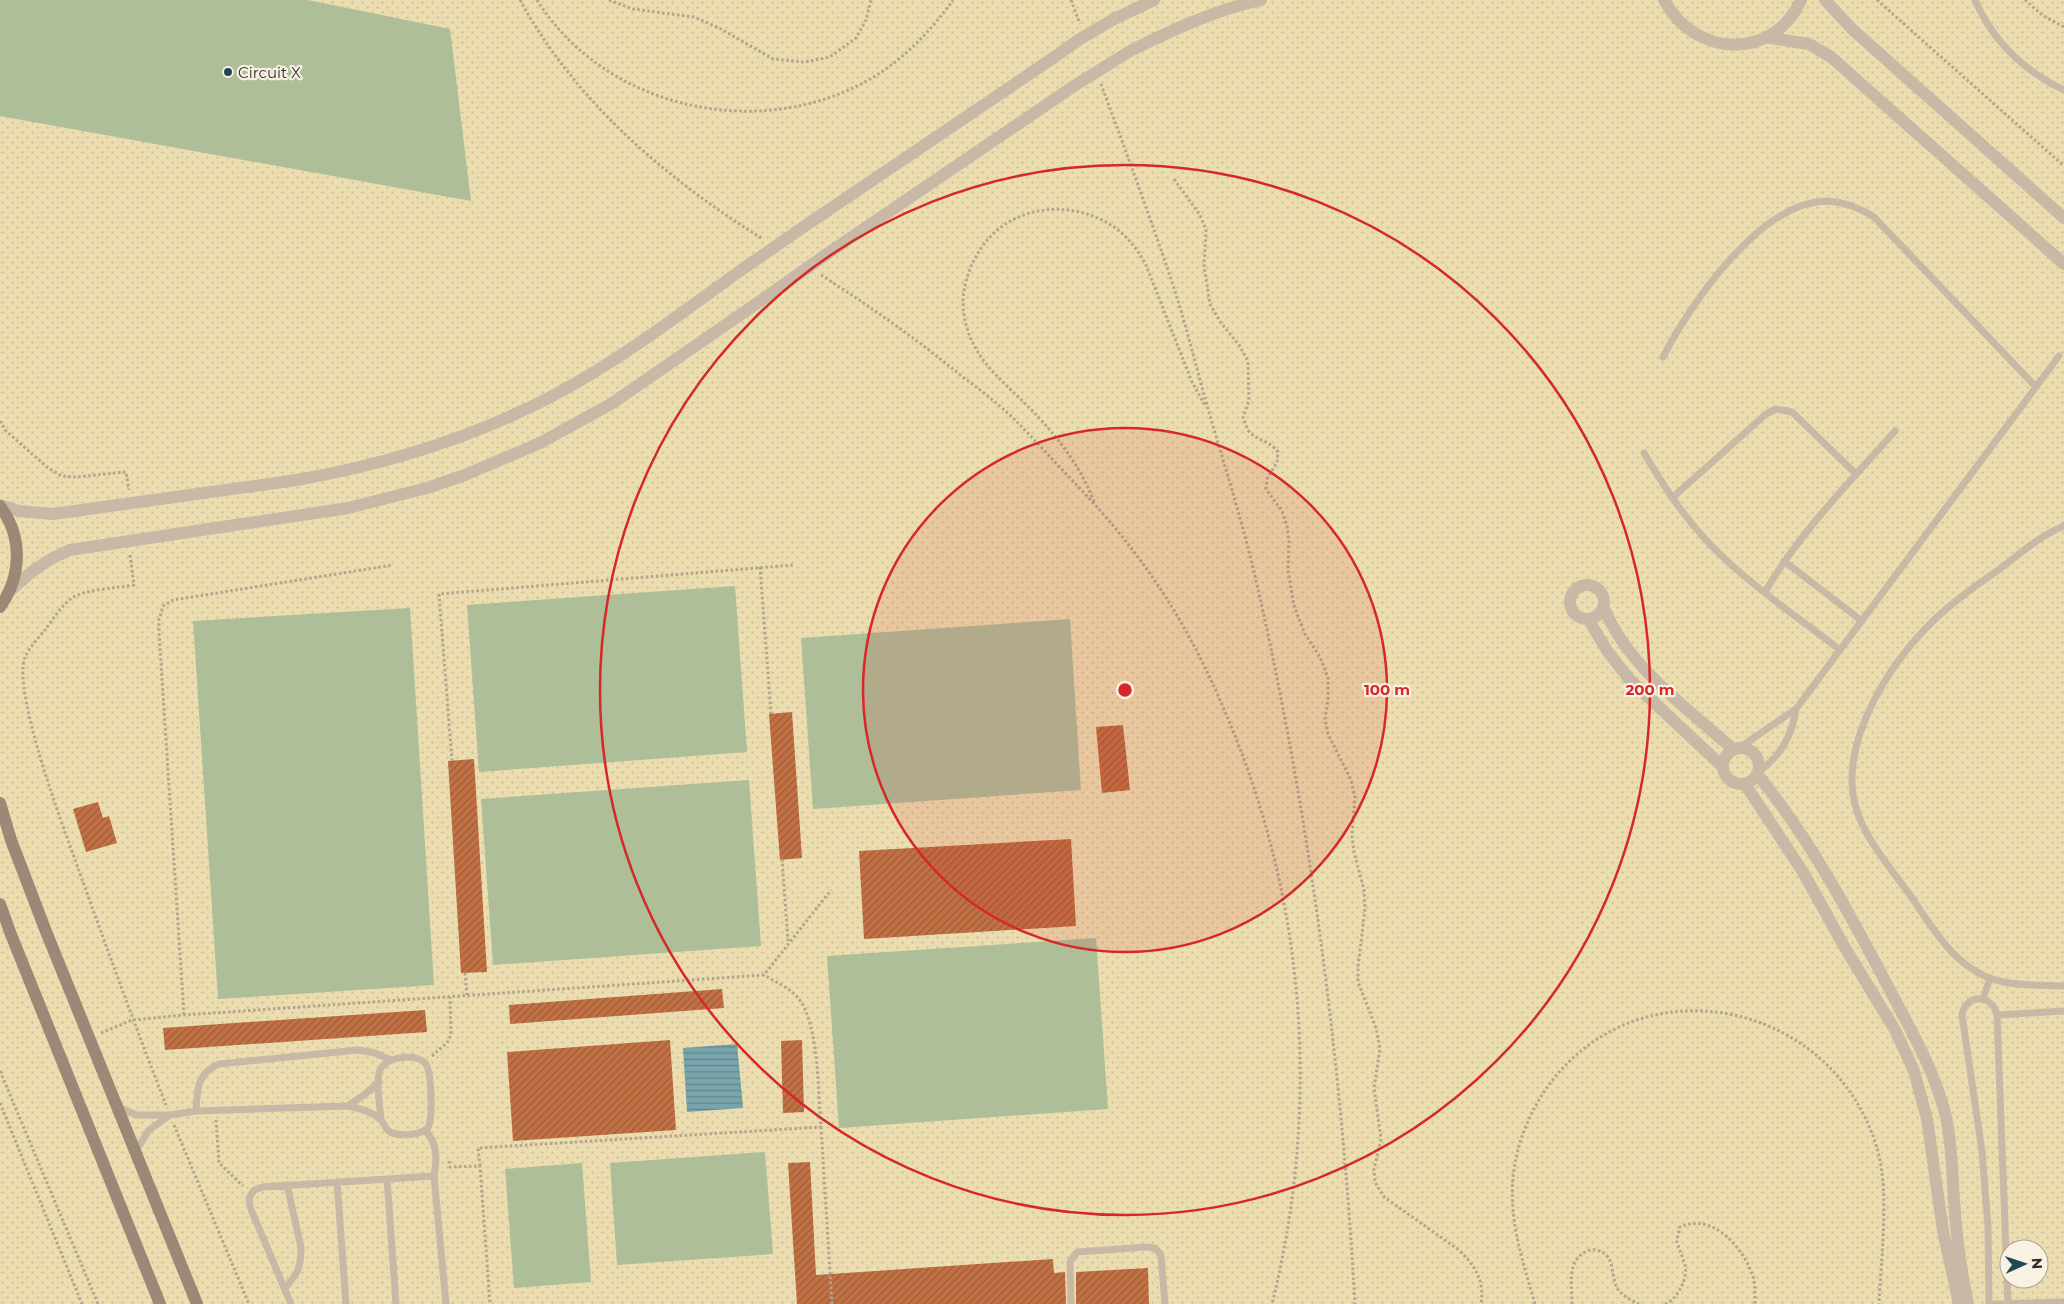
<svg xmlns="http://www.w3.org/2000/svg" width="2064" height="1304" viewBox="0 0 2064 1304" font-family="Montserrat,sans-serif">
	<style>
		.sand { fill: url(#sand-dots); fill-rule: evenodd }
		.pitch { fill: #adbe99 }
		.water { fill: url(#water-rules) }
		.building { fill: url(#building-hatch) }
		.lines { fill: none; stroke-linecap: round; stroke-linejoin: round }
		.path { stroke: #b3a38f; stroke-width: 3; stroke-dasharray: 2.5 2.5; stroke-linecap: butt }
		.service { stroke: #c7b9a5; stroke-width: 7 }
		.minor { stroke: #c7b9a5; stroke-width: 12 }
		.secondary { stroke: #9b8876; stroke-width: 12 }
		.minor-bridge { stroke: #c7b9a5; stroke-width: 12 }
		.ring { fill: none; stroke: #d62828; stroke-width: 2.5 }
		.poi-dot { fill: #1d4953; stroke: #f8f1e4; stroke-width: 2 }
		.labels { text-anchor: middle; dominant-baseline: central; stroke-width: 4.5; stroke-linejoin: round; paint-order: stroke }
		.poi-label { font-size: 15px; fill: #332c26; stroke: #f8f1e4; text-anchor: start }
		.centre { fill: #d62828; stroke: #f8f1e4; stroke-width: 2.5 }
		.ring-label { font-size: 15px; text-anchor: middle; font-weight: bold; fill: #d62828; stroke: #f8f1e4; stroke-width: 4.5; stroke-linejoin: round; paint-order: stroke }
	</style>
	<defs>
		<pattern id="sand-dots" width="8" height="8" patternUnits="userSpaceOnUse" patternTransform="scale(1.25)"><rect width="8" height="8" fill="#ebddaf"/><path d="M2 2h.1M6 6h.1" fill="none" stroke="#cabe96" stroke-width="1.8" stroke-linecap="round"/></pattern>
		<pattern id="water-rules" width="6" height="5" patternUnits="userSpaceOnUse" patternTransform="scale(1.25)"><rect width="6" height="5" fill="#78a4ac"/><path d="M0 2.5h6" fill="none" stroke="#63868c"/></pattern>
		<pattern id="building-hatch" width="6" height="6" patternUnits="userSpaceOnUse" patternTransform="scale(1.25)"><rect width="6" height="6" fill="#c27144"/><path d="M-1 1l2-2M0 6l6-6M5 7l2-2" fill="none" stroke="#9e5d39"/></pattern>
	</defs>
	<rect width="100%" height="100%" fill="#f0e7d8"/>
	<path class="sand" d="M 0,0 L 2064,0 L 2064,1304 L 0,1304 ZM 2009,1249 L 2039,1249 L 2039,1279 L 2009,1279 Z"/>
	<path class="pitch" d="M 0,0 L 308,0 L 450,29 L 471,201 L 0,116 Z
		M 735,586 L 747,752 L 479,772 L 467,605 Z
		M 410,608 L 434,985 L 218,999 L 193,621 Z
		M 1070,619 L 1081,790 L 813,809 L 801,638 Z
		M 749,780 L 761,946 L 493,965 L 481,799 Z
		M 1096,938 L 1108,1109 L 839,1128 L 827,956 Z
		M 765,1152 L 773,1254 L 617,1265 L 610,1163 Z
		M 582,1163 L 591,1282 L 514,1288 L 505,1169 Z"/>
	<path class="water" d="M 737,1044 L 743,1108 L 687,1112 L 683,1048 Z"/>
	<path class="building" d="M 792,712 L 802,858 L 780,860 L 769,714 Z
		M 1123,725 L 1130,790 L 1102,793 L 1096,727 Z
		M 474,759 L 487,972 L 461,973 L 448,761 Z
		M 98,802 L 103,818 L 109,816 L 117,843 L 86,852 L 73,809 Z
		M 1071,839 L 1076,926 L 864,939 L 859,851 Z
		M 722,989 L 724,1008 L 510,1024 L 509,1005 Z
		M 425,1010 L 427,1032 L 165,1050 L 163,1028 Z
		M 670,1040 L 676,1130 L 513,1141 L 507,1052 Z
		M 802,1040 L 804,1112 L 783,1113 L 781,1041 Z
		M 810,1162 L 816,1275 L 1053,1259 L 1054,1273 L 1065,1272 L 1066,1304 L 797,1304 L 788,1163 Z
		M 1148,1268 L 1149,1304 L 1076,1304 L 1076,1272 Z"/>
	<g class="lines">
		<path class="path" d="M 520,0 C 575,101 666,179 763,239
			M 537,0 C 606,110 761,143 872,78 C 905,58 931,31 953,0
			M 609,0 L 633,9 L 694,17 L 721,29 L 773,59 L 805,62 L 830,57 L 856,38 L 866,20 L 871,0
			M 1071,0 L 1080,24
			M 1877,0 L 2064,166
			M 2025,0 L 2042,15 L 2064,27
			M 1101,84 C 1125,149 1149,214 1171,279 C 1186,323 1196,368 1209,412 C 1225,467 1242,521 1255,576 C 1310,815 1341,1059 1355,1304
			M 1174,179 L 1200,215 L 1206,230 L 1204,266 L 1210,304 L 1221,323 L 1239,345 L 1248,361 L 1249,400 L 1243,418 C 1245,421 1246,426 1248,430 C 1255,440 1269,440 1278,452 L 1277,462 L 1267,479 L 1266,489 L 1282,511 L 1287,526 L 1289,542 L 1288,570 L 1294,606 L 1305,634 L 1320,657 L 1328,678 L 1328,699 L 1325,719 L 1328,734 L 1351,780 L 1355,797 L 1352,836 L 1354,852 L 1364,890 L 1365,909 L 1358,967 L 1358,982 L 1376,1028 L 1380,1049 L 1374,1088 L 1381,1139 L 1374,1169 L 1375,1182 L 1384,1197 L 1459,1250 C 1475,1266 1485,1281 1481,1304
			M 821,275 C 871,307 918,340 964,378 C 982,391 1000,405 1016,421 C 1034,439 1052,459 1070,478 C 1098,507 1125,538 1148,571 C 1182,618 1209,672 1231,726 C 1307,910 1320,1111 1272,1304
			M 0,421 L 6,431 L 48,468 L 62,476 L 75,477 L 126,472 L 129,490
			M 1094,502 C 1082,470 1063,444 1040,419 C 1007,382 965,359 963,303 C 963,286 969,268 978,253 C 1006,205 1070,197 1114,227 C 1128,237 1138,250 1146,265 L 1192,382 L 1206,407
			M 130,555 L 134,585 C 118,588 85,589 72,598 C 61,606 53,619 45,630 C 38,638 29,648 25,657 C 11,693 69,842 83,882 C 110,957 137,1031 166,1105
			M 760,567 L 771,714
			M 452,761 L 439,594 L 793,565
			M 782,859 L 788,941
			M 465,973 L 467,995
			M 184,1015 L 159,633 L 159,620 L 163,606 L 173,600 L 393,565
			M 101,1033 L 132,1020 L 184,1015 L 764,975 L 831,890
			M 432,1056 L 447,1043 L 451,1035 L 450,997
			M 0,1071 L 98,1304
			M 0,1103 L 82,1304
			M 216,1120 L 219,1163 L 243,1186
			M 174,1125 L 249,1304
			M 821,1127 L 832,1304
			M 449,1161 L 450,1167 L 480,1166 L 490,1304
			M 480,1166 L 478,1148 L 821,1127 C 818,1093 819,1025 799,999 C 790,988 776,982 764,975
			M 1535,1304 C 1523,1262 1509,1222 1513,1178 C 1516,1144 1530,1110 1551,1082 C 1645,960 1834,1003 1877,1148 C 1890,1191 1881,1258 1879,1304
			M 1572,1304 C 1572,1287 1567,1265 1582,1254 C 1586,1251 1592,1249 1596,1250 C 1616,1254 1610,1274 1617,1288 C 1622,1296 1631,1300 1639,1304
			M 1665,1304 C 1678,1299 1688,1278 1685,1265 C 1683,1257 1679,1250 1677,1242 C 1677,1238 1679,1232 1680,1227 C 1713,1211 1746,1250 1754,1280 C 1755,1288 1755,1296 1755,1304"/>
		<path class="service" d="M 1975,0 C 1993,41 2024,71 2064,90
			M 1663,357 C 1689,306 1755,211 1816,202 C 1837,199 1856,206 1874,217 L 2036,387
			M 1644,453 C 1667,492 1692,529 1726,560 C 1761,593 1802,620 1840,650
			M 1672,498 L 1766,414 L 1776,409 L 1792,412 L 1856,474
			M 2064,526 C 2041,535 2021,553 2001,568 C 1977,585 1952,602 1930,624 C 1890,664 1845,734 1853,794 C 1858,832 1888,864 1910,895 C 1935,931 1957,973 2004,982 C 2023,986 2044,985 2064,986
			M 1784,561 L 1862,621
			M 1765,592 C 1800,532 1849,483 1895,431
			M 1739,748 L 1796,709 L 2059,356
			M 1758,772 C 1781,756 1792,736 1796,709
			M 1983,999 L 1990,978
			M 1997,1015 L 2064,1011
			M 348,1106 L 364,1095 L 379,1082
			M 118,1107 L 136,1115 L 170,1115 L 196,1111 L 348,1106 C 358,1108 373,1112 381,1120 C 384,1123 385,1129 390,1132 C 400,1137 421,1135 428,1128 C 433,1118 432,1071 425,1063 C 415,1052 382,1057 379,1073 C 376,1087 380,1106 381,1120
			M 196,1111 C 197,1090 197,1073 219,1064 L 358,1050 L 375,1053 L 391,1060
			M 425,1130 C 438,1144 437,1159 434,1176 L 446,1304
			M 135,1152 L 149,1130 L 170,1115
			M 387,1179 L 396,1304
			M 337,1182 L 346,1304
			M 285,1288 C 298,1273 301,1268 301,1247 L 287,1185
			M 291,1304 L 250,1207 L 249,1198 L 254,1190 L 263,1187 L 434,1176
			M 1071,1304 L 1070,1262 L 1077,1252 L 1146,1247 L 1155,1248 L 1161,1255 L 1165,1304
			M 1989,1304 L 1988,1227 L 1982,1151 L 1962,1015 C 1966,993 1993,994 1997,1015 L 2008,1304
			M 1989,1304 L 2064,1302"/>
		<path class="minor" d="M 1664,0 C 1694,57 1773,62 1801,0
			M 1825,0 L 1852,29 L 2064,218
			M 1114,19 L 1154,0
			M 1765,37 L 1809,44 L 1831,57 L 2064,264
			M 1130,51 C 1172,30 1215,10 1261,0
			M 802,228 L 1053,58
			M 824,256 L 1074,86
			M 0,505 L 19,511 L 53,514 L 297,480 C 388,464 476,437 558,393 C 621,359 679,315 737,273
			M1570 602a17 17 0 1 1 34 0a17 17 0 1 1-34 0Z
			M 10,591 C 29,573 45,560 70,550 L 348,508 L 427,488 L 465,475 L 540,443 L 611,404 L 766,297
			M 1604,608 C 1628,667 1687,708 1733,749
			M 1588,619 L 1608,652 L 1630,680 L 1723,767
			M1723 766a18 18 0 1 1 36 0a18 18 0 1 1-36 0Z
			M 1757,774 C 1812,841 1853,920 1893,996 C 1913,1034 1936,1074 1946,1117 C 1952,1144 1952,1172 1954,1199 C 1956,1234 1961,1270 1968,1304
			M 1745,784 L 1803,872 L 1844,946 L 1895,1030 L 1914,1071 L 1927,1119 L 1943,1231 L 1959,1304"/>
		<path class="secondary" d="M 0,506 C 23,537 22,576 0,607
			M 0,803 L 11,840 L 45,929 L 197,1304
			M 0,904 L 10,932 L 160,1304"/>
		<path class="minor-bridge" d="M 1053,58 L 1080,39 L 1114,19
			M 1074,86 L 1130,51
			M 737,273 L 802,228
			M 766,297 L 824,256"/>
	</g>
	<circle cx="1125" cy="690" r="262" fill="#d62828" fill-opacity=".12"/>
	<g class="ring">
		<circle cx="1125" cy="690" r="262"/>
		<circle cx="1125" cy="690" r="525"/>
	</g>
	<circle class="poi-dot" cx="228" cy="72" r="5"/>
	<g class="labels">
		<g class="poi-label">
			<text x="238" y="72">Circuit X</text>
		</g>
	</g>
	<circle cx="1125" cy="690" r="8" class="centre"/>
	<g class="ring-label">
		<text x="1387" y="695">100 m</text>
		<text x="1650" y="695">200 m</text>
	</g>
	<g transform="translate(2024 1264) rotate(87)"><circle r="24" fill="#f8f1e4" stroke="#a9a298"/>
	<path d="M0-4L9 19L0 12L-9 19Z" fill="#1d4953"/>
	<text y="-8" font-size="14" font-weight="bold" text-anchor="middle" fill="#332c26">N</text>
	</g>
</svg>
